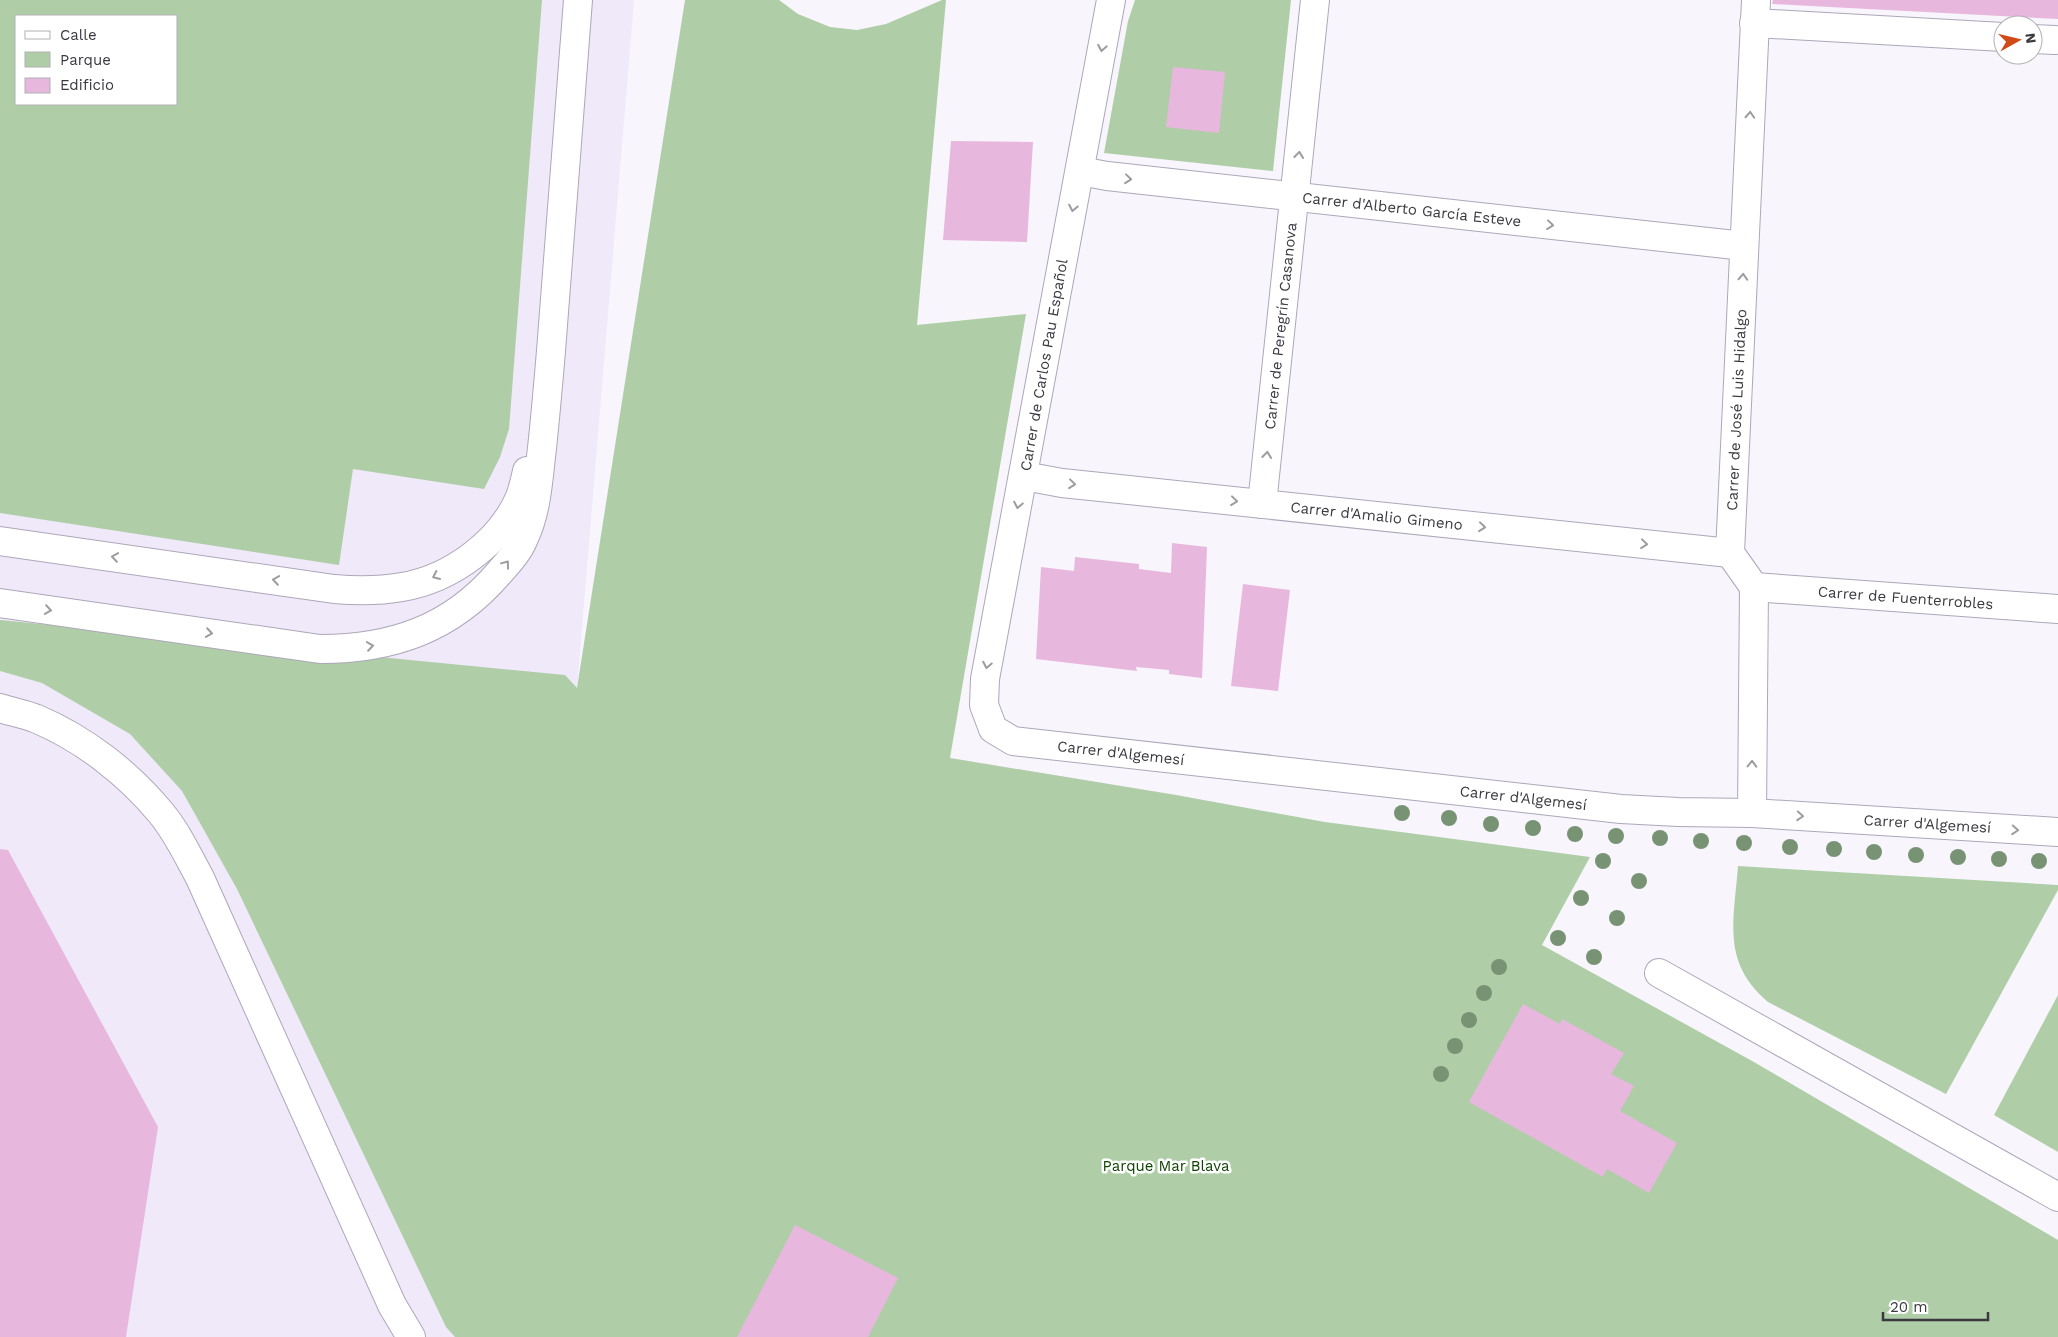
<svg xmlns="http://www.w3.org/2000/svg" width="2058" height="1337" viewBox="0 0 2058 1337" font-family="'Work Sans',sans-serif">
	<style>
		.built { fill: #efe9f9; fill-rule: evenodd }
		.green { fill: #afcea8; fill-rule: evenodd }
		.building { fill: #e7b7de }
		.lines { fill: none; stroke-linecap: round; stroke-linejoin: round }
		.minor-casing { stroke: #ada7b9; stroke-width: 30 }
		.minor { stroke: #fff; stroke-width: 28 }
		.tree { fill: #789374 }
		.oneway { stroke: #9d9ca0 }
		.labels { text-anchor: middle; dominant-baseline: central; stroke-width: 5; stroke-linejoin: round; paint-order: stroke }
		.street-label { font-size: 15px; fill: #3b3940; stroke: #fff }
		.park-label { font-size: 15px; fill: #0f4203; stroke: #fff }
	</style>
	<rect width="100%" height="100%" fill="#f8f5fd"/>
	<path class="built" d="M 0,0 L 634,0 L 577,688 L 950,758 L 1176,795 L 883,1337 L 0,1337 ZM 16,16 L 176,16 L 176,104 L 16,104 Z"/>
	<path class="green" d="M 0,0 L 542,0 L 509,429 L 500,457 L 484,489 L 353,469 L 339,565 L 0,513 ZM 16,16 L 176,16 L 176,104 L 16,104 Z
		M 685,0 L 779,0 L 798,14 L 830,27 L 857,30 L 886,24 L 942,0 L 946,0 L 917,325 L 1026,314 L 950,758 L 1176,795 L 1325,822 L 1590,857 L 1542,945 L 1754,1062 L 2058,1240 L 2058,1337 L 455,1337 L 446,1327 L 237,889 L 182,791 L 130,734 L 42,683 L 0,671 L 0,620 L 565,675 L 577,688 Z
		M 1135,0 L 1291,0 L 1273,171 L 1104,153 L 1128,21 Z
		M 1738,866 L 2058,885 L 2058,890 L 1946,1094 L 1768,1002 C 1721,962 1734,921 1738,866 Z
		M 2058,995 L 2058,1152 L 1994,1115 Z"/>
	<path class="building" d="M 1773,0 L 2058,0 L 2058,19 L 1772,4 Z
		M 1173,67 L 1225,72 L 1219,133 L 1166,127 Z
		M 951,141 L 1033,142 L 1027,242 L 943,240 Z
		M 1172,543 L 1207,547 L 1202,678 L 1169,674 L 1169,670 L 1136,667 L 1137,671 L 1036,659 L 1041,567 L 1074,571 L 1075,557 L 1139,564 L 1139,569 L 1171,573 Z
		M 1243,584 L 1290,590 L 1278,691 L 1231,686 Z
		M 0,849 L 8,850 L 158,1127 L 126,1337 L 0,1337 Z
		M 1523,1004 L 1560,1024 L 1562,1019 L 1624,1053 L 1611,1074 L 1634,1086 L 1620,1111 L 1677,1143 L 1649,1193 L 1607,1169 L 1603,1177 L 1469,1102 Z
		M 795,1225 L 898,1278 L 868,1337 L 737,1337 Z"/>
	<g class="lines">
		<g class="minor-casing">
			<g id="minor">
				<path id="s1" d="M 1111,0 L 985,679 L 984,705 L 993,729 L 1013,741 L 1621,809 L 1678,812 L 1752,813 L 2058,832"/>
				<path d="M 1754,23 L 2003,37"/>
				<path d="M 2033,39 L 2055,40"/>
				<path id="s2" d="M 1080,171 L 1107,176 L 1744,246"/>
				<path id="s3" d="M 1024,476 L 1062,483 L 1730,553"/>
				<path id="s4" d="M 1262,504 L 1315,0"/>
				<path d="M 0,541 L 334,589 C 357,591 380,591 402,587 C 451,579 501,542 520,497 C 523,489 525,480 527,471"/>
				<path id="s5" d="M 1754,587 L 2058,609"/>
				<path d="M 0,603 L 320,649 C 392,649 451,629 499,573 C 508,563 519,551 524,538 C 536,513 538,484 541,457 C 545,422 548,386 551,351 C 560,234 569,117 578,0"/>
				<path d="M 0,708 C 12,712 25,714 37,719 C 84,739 128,773 161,813 C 177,832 188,856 200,878 L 392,1305 L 411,1337"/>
				<path id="s6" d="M 1752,813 L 1754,587 L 1730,553 L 1756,0"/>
				<path d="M 1659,973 L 2058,1197"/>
			</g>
		</g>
		<use href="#minor" class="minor"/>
	</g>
	<g class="tree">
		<circle cx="1402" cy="813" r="8"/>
		<circle cx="1449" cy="818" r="8"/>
		<circle cx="1491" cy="824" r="8"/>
		<circle cx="1533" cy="828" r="8"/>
		<circle cx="1575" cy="834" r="8"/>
		<circle cx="1616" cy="836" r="8"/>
		<circle cx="1660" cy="838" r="8"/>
		<circle cx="1701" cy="841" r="8"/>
		<circle cx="1744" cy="843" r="8"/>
		<circle cx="1790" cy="847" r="8"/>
		<circle cx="1834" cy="849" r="8"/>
		<circle cx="1874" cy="852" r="8"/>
		<circle cx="1916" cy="855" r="8"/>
		<circle cx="1958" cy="857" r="8"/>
		<circle cx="1999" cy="859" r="8"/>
		<circle cx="1603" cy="861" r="8"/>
		<circle cx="2039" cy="861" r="8"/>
		<circle cx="1639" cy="881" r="8"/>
		<circle cx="1581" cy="898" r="8"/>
		<circle cx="1617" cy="918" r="8"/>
		<circle cx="1558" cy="938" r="8"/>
		<circle cx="1594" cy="957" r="8"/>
		<circle cx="1499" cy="967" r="8"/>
		<circle cx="1484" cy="993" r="8"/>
		<circle cx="1469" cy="1020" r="8"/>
		<circle cx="1455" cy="1046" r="8"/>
		<circle cx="1441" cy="1074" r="8"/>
	</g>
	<defs><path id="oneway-chevron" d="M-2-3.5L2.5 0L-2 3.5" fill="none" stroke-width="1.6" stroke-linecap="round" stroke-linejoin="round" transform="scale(1.25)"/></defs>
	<g class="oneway">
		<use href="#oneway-chevron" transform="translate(1102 48) rotate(100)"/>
		<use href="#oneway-chevron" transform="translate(1750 115) rotate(-87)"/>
		<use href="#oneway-chevron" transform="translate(1299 155) rotate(-84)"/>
		<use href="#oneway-chevron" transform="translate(1128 179) rotate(6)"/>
		<use href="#oneway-chevron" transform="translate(1073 208) rotate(101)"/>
		<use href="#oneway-chevron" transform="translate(1550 225) rotate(6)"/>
		<use href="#oneway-chevron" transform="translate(1743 277) rotate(-87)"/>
		<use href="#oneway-chevron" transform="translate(1267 455) rotate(-84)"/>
		<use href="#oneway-chevron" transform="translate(1072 484) rotate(6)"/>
		<use href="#oneway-chevron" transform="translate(1234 501) rotate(6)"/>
		<use href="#oneway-chevron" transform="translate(1018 505) rotate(101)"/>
		<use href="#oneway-chevron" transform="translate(1482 527) rotate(6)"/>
		<use href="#oneway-chevron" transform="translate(1644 544) rotate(6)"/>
		<use href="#oneway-chevron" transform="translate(115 557) rotate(-172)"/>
		<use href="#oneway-chevron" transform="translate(506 564) rotate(-53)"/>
		<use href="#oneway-chevron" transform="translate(436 576) rotate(155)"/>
		<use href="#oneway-chevron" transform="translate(276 580) rotate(-172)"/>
		<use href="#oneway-chevron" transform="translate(48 610) rotate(8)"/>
		<use href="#oneway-chevron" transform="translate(209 633) rotate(8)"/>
		<use href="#oneway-chevron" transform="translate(370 646) rotate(-8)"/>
		<use href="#oneway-chevron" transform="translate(987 665) rotate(101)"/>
		<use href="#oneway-chevron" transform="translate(1752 764) rotate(-89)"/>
		<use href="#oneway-chevron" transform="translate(1800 816) rotate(4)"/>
		<use href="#oneway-chevron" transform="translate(2015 830) rotate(4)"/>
	</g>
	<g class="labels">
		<g class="street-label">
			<text stroke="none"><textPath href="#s2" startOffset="334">Carrer d'Alberto García Esteve</textPath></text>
			<text stroke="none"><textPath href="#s4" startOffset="179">Carrer de Peregrín Casanova</textPath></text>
			<text transform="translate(1044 365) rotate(-80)">Carrer de Carlos Pau Español</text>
			<text stroke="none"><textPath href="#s6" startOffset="411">Carrer de José Luis Hidalgo</textPath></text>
			<text stroke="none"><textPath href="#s3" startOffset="355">Carrer d'Amalio Gimeno</textPath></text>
			<text stroke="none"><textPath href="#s5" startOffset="152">Carrer de Fuenterrobles</textPath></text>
			<text stroke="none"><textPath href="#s1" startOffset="874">Carrer d'Algemesí</textPath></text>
			<text stroke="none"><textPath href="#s1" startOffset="1279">Carrer d'Algemesí</textPath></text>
			<text stroke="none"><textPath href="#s1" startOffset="1684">Carrer d'Algemesí</textPath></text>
		</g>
		<g class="park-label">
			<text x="1166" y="1166">Parque Mar Blava</text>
		</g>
	</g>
	<rect x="15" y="15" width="162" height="90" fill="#ffffff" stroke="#b1b0b3"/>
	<rect x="25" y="31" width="25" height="8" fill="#ffffff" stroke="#b1b0b3"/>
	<text x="60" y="40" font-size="15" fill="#3b3940">Calle</text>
	<rect x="25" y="52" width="25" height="15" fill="#afcea8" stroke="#b1b0b3"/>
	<text x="60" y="65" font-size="15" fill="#3b3940">Parque</text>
	<rect x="25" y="78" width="25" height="15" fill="#e7b7de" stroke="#b1b0b3"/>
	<text x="60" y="90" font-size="15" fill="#3b3940">Edificio</text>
	<g transform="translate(2018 40) rotate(82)"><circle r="24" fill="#ffffff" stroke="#b1b0b3"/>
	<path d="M0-4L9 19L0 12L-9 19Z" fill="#d14a17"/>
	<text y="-8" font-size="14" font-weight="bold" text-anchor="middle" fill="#3b3940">N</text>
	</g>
	<path d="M1883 1312v8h105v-8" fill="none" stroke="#3b3940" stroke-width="2.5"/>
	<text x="1890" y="1312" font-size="15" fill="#3b3940" stroke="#ffffff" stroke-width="4" paint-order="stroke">20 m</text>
</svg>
